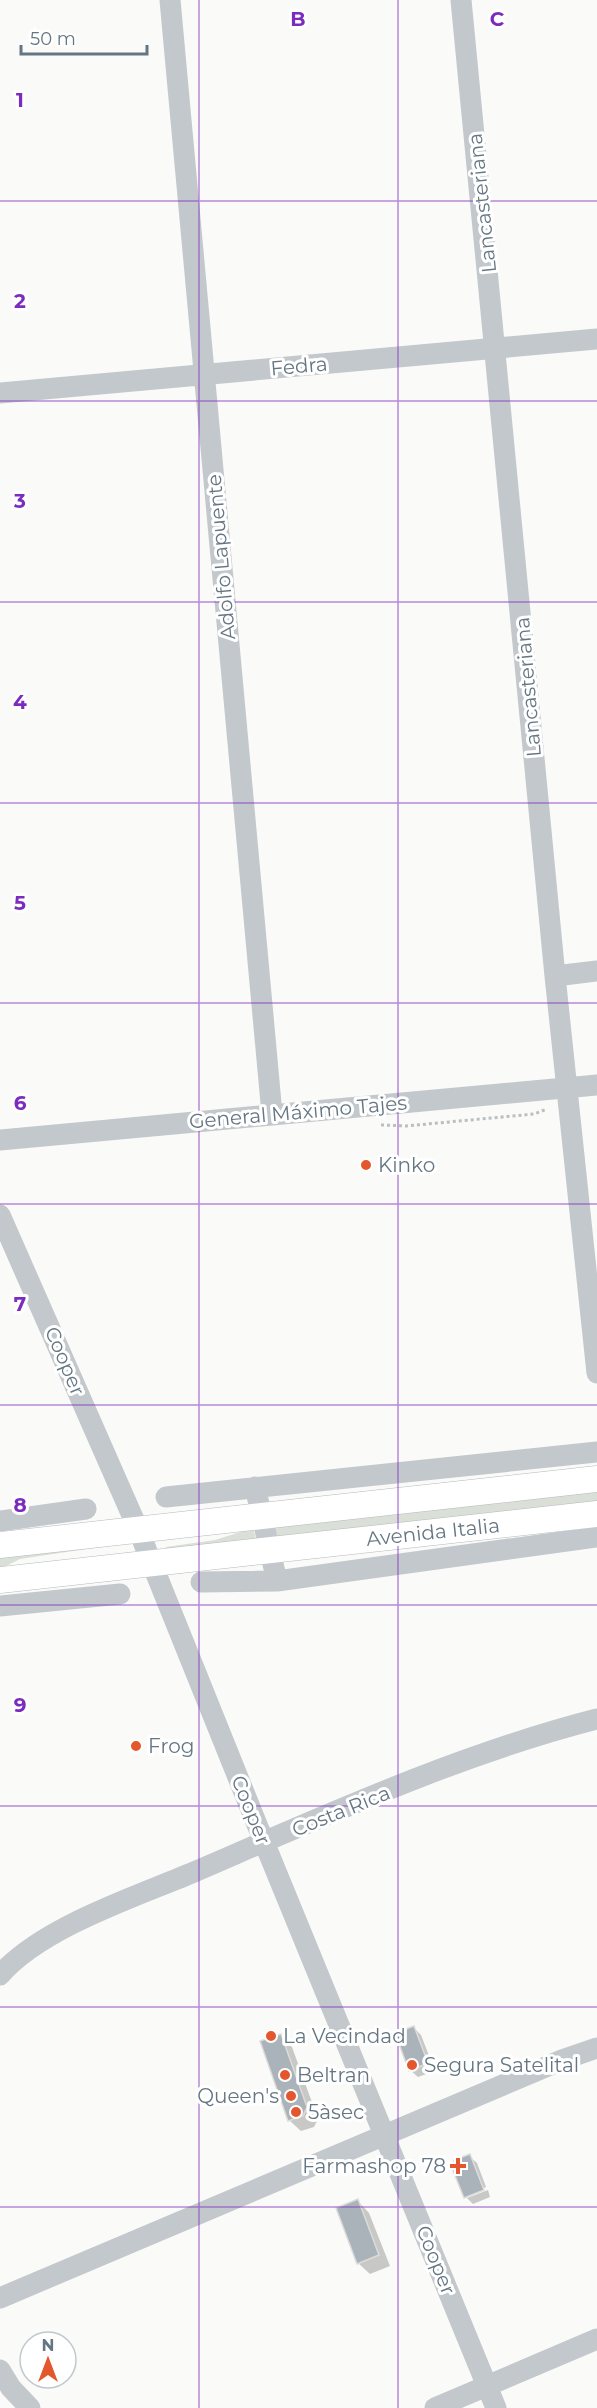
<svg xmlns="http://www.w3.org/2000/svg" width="597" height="2408" viewBox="0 0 597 2408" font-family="Montserrat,sans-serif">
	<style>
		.green { fill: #dadfd7 }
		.shadow { fill: #0003 }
		.building { fill: #aab3b9; stroke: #dcdcda; stroke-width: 1.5 }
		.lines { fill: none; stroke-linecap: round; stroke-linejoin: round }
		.major-casing { stroke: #b5babe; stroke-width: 27 }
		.path { stroke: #bbbfc2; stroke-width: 3; stroke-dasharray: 3 3; stroke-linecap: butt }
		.minor { stroke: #c3c8cc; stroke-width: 21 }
		.major { stroke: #fff; stroke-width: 26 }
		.grid { fill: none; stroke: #7b2cbf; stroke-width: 1.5; stroke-opacity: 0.55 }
		.poi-dot { fill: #e4572e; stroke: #fff; stroke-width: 2 }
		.labels { text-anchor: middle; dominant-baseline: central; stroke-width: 6; stroke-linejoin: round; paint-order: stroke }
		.street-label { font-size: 20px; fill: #657683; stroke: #fff }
		.poi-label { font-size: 20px; fill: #657683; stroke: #fff; text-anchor: start }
		.grid-label { font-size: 20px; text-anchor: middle; font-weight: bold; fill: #7b2cbf; stroke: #fff; stroke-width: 6; stroke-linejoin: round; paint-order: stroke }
	</style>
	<rect width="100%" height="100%" fill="#fafaf8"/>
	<path class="green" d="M 597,1489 L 597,1506 L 277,1539 L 274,1528 L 276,1526 Z
		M 253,1528 L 256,1539 L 164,1551 L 166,1547 L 215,1540 Z
		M 126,1543 L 20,1559 L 0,1569 L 0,1554 Z"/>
	<path class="shadow" d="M 414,2028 L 421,2035 L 435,2071 L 418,2077 L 410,2070 Z
		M 281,2036 L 292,2047 L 318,2119 L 314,2127 L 301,2131 L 289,2120 Z
		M 469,2156 L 477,2163 L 486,2187 L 467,2195 L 467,2198 L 488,2190 L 490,2197 L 473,2204 L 466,2197 Z
		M 358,2201 L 369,2213 L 390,2266 L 370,2274 L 358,2263 Z"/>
	<path class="building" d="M 414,2026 L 428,2063 L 409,2071 L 395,2033 Z
		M 281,2034 L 307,2107 L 303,2116 L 288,2121 L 260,2041 Z
		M 470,2154 L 484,2190 L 464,2198 L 452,2168 L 454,2160 Z
		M 358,2199 L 379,2255 L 357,2264 L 336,2208 Z"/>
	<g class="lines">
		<g class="major-casing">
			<path id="major" d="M 0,1545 L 597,1479
				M 0,1580 L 597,1514"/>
		</g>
		<path class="path" d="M 381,1125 L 406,1126 L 534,1114 L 547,1109"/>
		<path class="minor" d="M 170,0 L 272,1114
			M 461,0 L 555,976 L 597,1373
			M 0,393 L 597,339
			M 555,976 L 597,971
			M 0,1140 L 597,1085
			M 0,1215 L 138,1529 L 264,1842 L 496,2408
			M 255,1487 L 277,1581
			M 166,1497 L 597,1452
			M 0,1521 L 86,1509
			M 201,1582 L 277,1581 L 597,1537
			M 0,1606 L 120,1594
			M 0,1975 C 42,1927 135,1897 194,1872 C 324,1816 460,1754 597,1719
			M 0,2298 L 562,2060 L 597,2048
			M 0,2370 L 11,2388 L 30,2408
			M 435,2408 L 597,2339"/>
		<use href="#major" class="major"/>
	</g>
	<path class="grid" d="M 199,0 L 199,2408M 398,0 L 398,2408M 0,201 L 597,201M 0,401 L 597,401M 0,602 L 597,602M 0,803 L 597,803M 0,1003 L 597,1003M 0,1204 L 597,1204M 0,1405 L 597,1405M 0,1605 L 597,1605M 0,1806 L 597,1806M 0,2007 L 597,2007M 0,2207 L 597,2207"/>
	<g class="poi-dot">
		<circle cx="366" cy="1165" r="6"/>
		<circle cx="136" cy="1746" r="6"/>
		<circle cx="271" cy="2036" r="6"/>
		<circle cx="412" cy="2065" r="6"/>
		<circle cx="285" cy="2075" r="6"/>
		<circle cx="291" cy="2096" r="6"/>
		<circle cx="296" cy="2112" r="6"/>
		<path d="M455 2157h6v6h6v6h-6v6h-6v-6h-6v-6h6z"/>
	</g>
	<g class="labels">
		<g class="street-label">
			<text transform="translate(482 203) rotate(-96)">Lancasteriana</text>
			<text transform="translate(299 366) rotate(-5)">Fedra</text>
			<text transform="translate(221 557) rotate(-95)">Adolfo Lapuente</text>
			<text transform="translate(528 687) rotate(-95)">Lancasteriana</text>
			<text transform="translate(298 1112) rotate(-5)">General Máximo Tajes</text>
			<text transform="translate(65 1361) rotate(67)">Cooper</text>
			<text transform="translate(433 1532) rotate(-6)">Avenida Italia</text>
			<text transform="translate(251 1810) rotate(68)">Cooper</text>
			<text transform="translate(341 1811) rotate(-22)">Costa Rica</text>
			<text transform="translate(436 2260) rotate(68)">Cooper</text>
		</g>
		<g class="poi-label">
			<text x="378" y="1165">Kinko</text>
			<text x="148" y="1746">Frog</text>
			<text x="283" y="2036">La Vecindad</text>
			<text x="424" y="2065">Segura Satelital</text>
			<text x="297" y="2075">Beltran</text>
			<text x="279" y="2096" text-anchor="end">Queen's</text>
			<text x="308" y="2112">5àsec</text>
			<text x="446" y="2166" text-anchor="end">Farmashop 78</text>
		</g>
	</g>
	<g class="grid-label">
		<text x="298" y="26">B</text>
		<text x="497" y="26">C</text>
		<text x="20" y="107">1</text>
		<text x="20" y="308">2</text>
		<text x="20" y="508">3</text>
		<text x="20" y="709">4</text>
		<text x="20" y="910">5</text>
		<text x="20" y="1110">6</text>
		<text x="20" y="1311">7</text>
		<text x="20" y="1512">8</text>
		<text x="20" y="1712">9</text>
	</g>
	<g transform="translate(48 2360)"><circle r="28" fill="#ffffff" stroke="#c1c8cd" stroke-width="1.5"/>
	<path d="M0-4.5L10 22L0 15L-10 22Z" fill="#e4572e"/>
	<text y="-9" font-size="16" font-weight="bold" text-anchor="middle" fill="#657683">N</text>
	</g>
	<path d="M21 45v9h126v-9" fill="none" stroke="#657683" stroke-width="3"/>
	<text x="30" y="45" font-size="18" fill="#657683" stroke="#ffffff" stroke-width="4.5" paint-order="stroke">50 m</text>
</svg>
